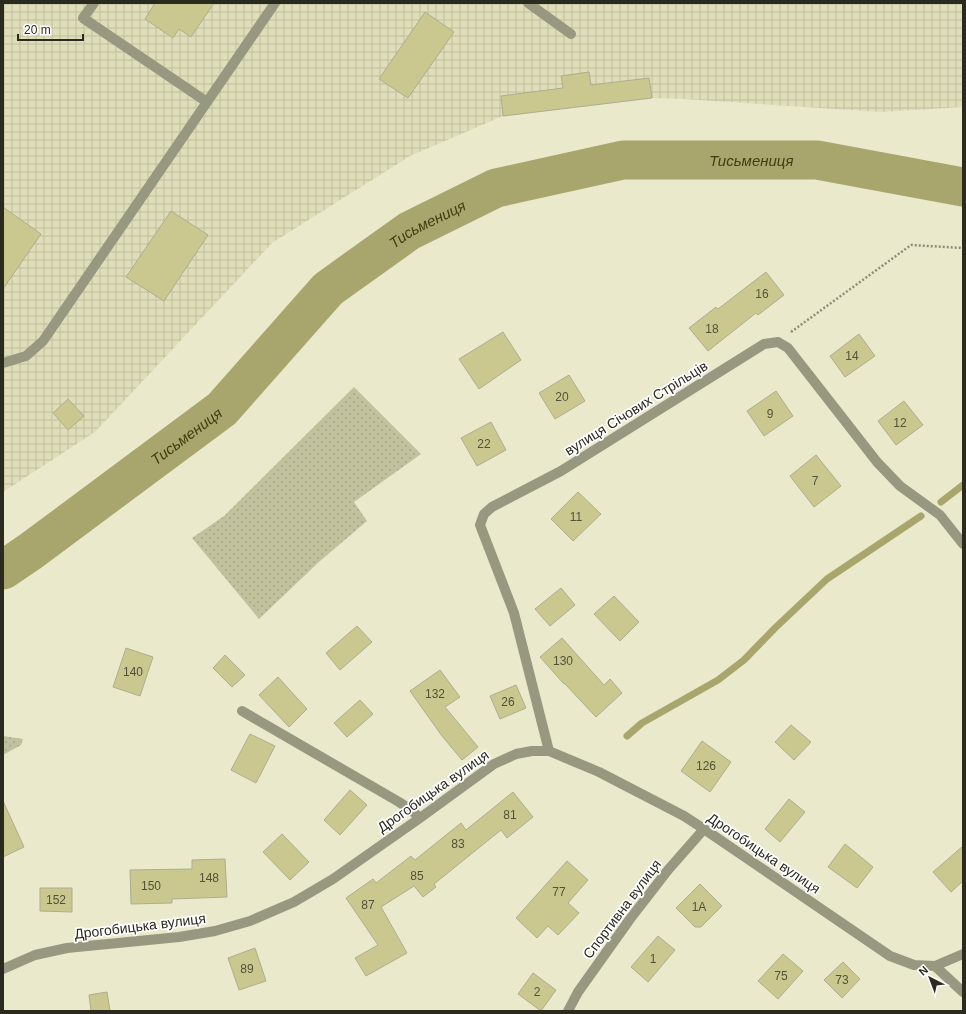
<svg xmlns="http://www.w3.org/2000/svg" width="966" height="1014" viewBox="0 0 966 1014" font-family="Helvetica,sans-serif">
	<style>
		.industrial { fill: url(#industrial-grid) }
		.garden { fill: url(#garden-dots) }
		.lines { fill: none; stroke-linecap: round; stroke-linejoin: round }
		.stream { stroke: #a9a66d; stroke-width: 7 }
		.river { stroke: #a9a66d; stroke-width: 39 }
		.building { fill: #cac88e; stroke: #adad91 }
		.path { stroke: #8e8d79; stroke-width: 2.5; stroke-dasharray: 2 2; stroke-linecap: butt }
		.minor { stroke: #989880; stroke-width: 10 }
		.labels { text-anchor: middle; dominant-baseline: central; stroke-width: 3.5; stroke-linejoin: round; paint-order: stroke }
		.number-label { font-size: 12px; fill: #52523b }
		.street-label { font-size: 14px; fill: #2a2a1f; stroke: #fff }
		.water-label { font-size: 15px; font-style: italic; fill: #413e11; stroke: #fff }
	</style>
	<defs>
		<pattern id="industrial-grid" width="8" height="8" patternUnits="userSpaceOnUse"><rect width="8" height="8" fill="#dfdeb9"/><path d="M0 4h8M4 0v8" fill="none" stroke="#c0bf9f"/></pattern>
		<pattern id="garden-dots" width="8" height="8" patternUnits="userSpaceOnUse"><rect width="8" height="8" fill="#c2c19e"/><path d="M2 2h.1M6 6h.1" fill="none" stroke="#a7a688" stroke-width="1.8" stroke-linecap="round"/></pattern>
	</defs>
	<rect width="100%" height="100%" fill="#eae9cc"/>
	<path class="industrial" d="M 3,3 L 963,3 L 963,107 L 881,112 L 683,99 L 652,98 L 503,116 L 410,156 L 272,243 L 95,432 L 3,492 Z"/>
	<path class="garden" d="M 354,387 L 421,454 L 354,502 L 367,521 L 320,561 L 259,619 L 192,538 L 224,516 Z
		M 3,736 L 23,739 L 21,745 L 3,755 Z"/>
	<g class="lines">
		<path class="stream" d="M 941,502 L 963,485
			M 627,736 L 642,723 L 718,680 L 744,660 L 775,628 L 827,579 L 921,516"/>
		<path class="river" id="s1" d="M 3,570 L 31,551 L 222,409 L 328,289 L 409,231 L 496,188 L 623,160 L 817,160 L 963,187"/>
	</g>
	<path class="building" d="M 155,3 L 214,3 L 191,37 L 179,29 L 173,38 L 145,19 Z
		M 425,12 L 454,32 L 408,98 L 379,79 Z
		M 589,72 L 591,85 L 649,78 L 652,98 L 503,116 L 501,96 L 563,88 L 561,76 Z
		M 3,207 L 41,234 L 3,289 Z
		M 171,211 L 208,235 L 164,301 L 126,277 Z
		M 766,272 L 784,295 L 758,315 L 756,313 L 708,351 L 689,328 L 716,307 L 718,309 Z
		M 503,332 L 521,360 L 479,389 L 459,359 L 477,348 Z
		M 859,334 L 875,356 L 845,377 L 830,356 Z
		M 569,375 L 585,401 L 555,419 L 539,393 Z
		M 776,391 L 793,416 L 764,436 L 747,411 Z
		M 68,399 L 84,416 L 68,430 L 53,413 Z
		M 904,401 L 923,425 L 896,445 L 878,421 Z
		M 491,422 L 506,450 L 477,466 L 461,438 Z
		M 816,455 L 841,486 L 814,507 L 790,476 Z
		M 578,492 L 601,514 L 573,541 L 551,519 Z
		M 561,588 L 575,605 L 550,626 L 535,609 Z
		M 614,596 L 639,622 L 620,641 L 594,614 Z
		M 357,626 L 372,642 L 340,670 L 326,653 Z
		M 562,638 L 604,685 L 610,679 L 622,693 L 596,717 L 565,684 L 564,684 L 540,657 Z
		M 126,648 L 153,657 L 140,696 L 113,687 Z
		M 225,655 L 245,675 L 232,687 L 213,668 Z
		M 440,670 L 460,697 L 445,707 L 478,747 L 462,760 L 442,736 L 410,691 Z
		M 278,677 L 307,709 L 289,727 L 259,695 Z
		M 516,685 L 526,708 L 500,719 L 490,696 Z
		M 360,700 L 373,714 L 347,737 L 334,723 Z
		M 791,725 L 811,742 L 794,760 L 775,742 Z
		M 250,734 L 275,746 L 256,783 L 231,770 Z
		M 702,741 L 731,762 L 710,792 L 681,771 Z
		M 350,790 L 367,805 L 340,835 L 324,820 Z
		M 513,792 L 533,817 L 507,838 L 501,830 L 434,884 L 436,887 L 423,897 L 414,886 L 381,907 L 407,953 L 366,976 L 355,958 L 378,945 L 346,898 L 373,879 L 376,883 L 411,856 L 415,860 L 461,823 L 466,830 Z
		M 789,799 L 805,812 L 780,842 L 765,829 Z
		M 3,801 L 24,847 L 3,857 Z
		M 282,834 L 309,862 L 290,880 L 263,852 Z
		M 845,844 L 873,867 L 857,888 L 828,867 Z
		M 963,846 L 963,881 L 951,892 L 933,872 Z
		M 225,859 L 227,897 L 172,899 L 172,903 L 131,904 L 130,870 L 192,869 L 192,860 Z
		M 567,861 L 588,880 L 568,903 L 579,913 L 558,935 L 548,926 L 537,938 L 516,918 Z
		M 700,884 L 722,906 L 701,927 L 695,927 L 676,908 Z
		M 40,888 L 72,888 L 72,912 L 40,911 Z
		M 658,936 L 675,950 L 648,982 L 631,967 Z
		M 255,948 L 266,981 L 239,990 L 228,958 Z
		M 783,954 L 803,971 L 778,999 L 758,981 Z
		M 843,962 L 860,979 L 842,998 L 824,980 Z
		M 533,973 L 556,990 L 541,1011 L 518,994 Z
		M 107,992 L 110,1011 L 91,1011 L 89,995 Z"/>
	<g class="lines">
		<path class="path" d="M 791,332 L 911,245 L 963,248"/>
		<path class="minor" d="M 94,3 L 83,18 L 207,102
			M 528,3 L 571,34
			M 3,363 L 26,356 L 43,341 L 275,3
			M 242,711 L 399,802 L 411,810 L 420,818
			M 549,751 L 514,613 L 480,525 L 484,514 L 492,507 L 561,471 L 764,344 L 778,342 L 788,348 L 877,462 L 900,486 L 940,515 L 963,544
			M 935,966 L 963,992
			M 3,969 L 35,955 L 67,948 L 179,937 L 215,931 L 250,921 L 294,902 L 333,879 L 420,818 L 494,764 L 516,754 L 532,751 L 549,751 L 599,772 L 684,816 L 704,829 L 890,956 L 914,965 L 935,966 L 963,954
			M 568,1011 L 578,992 L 630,919 L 668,870 L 704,829"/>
	</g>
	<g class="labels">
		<g class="number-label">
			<text x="762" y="294">16</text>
			<text x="712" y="329">18</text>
			<text x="852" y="356">14</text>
			<text x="562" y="397">20</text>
			<text x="770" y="414">9</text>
			<text x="900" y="423">12</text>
			<text x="484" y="444">22</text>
			<text x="815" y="481">7</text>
			<text x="576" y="517">11</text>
			<text x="563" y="661">130</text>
			<text x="133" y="672">140</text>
			<text x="435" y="694">132</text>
			<text x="508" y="702">26</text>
			<text x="706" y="766">126</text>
			<text x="510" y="815">81</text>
			<text x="458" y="844">83</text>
			<text x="417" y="876">85</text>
			<text x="209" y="878">148</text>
			<text x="151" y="886">150</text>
			<text x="559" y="892">77</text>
			<text x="56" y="900">152</text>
			<text x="368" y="905">87</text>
			<text x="699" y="907">1А</text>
			<text x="653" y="959">1</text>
			<text x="247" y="969">89</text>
			<text x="781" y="976">75</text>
			<text x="842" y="980">73</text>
			<text x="537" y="992">2</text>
		</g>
		<g class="street-label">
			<text transform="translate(636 408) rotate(-32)">вулиця Січових Стрільців</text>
			<text transform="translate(433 791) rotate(-35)">Дрогобицька вулиця</text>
			<text transform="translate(764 853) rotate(34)">Дрогобицька вулиця</text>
			<text transform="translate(622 909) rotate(-53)">Спортивна вулиця</text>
			<text transform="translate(140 926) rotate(-7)">Дрогобицька вулиця</text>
		</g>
		<g class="water-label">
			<text stroke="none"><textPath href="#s1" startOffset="887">Тисьмениця</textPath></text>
			<text stroke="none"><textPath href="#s1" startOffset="551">Тисьмениця</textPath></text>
			<text stroke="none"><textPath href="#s1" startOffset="227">Тисьмениця</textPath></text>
		</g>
	</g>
	<rect width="966" height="1014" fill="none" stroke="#2a2a1f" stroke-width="8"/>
	<g transform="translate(930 978) rotate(318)" stroke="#ffffff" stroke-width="3" paint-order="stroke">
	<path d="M0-3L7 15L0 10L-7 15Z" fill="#2a2a1f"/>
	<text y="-6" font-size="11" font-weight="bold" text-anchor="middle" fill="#2a2a1f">N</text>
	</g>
	<path d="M18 34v6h65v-6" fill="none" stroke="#2a2a1f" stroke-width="2"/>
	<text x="24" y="34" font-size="12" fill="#2a2a1f" stroke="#ffffff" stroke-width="3" paint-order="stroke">20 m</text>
</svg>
